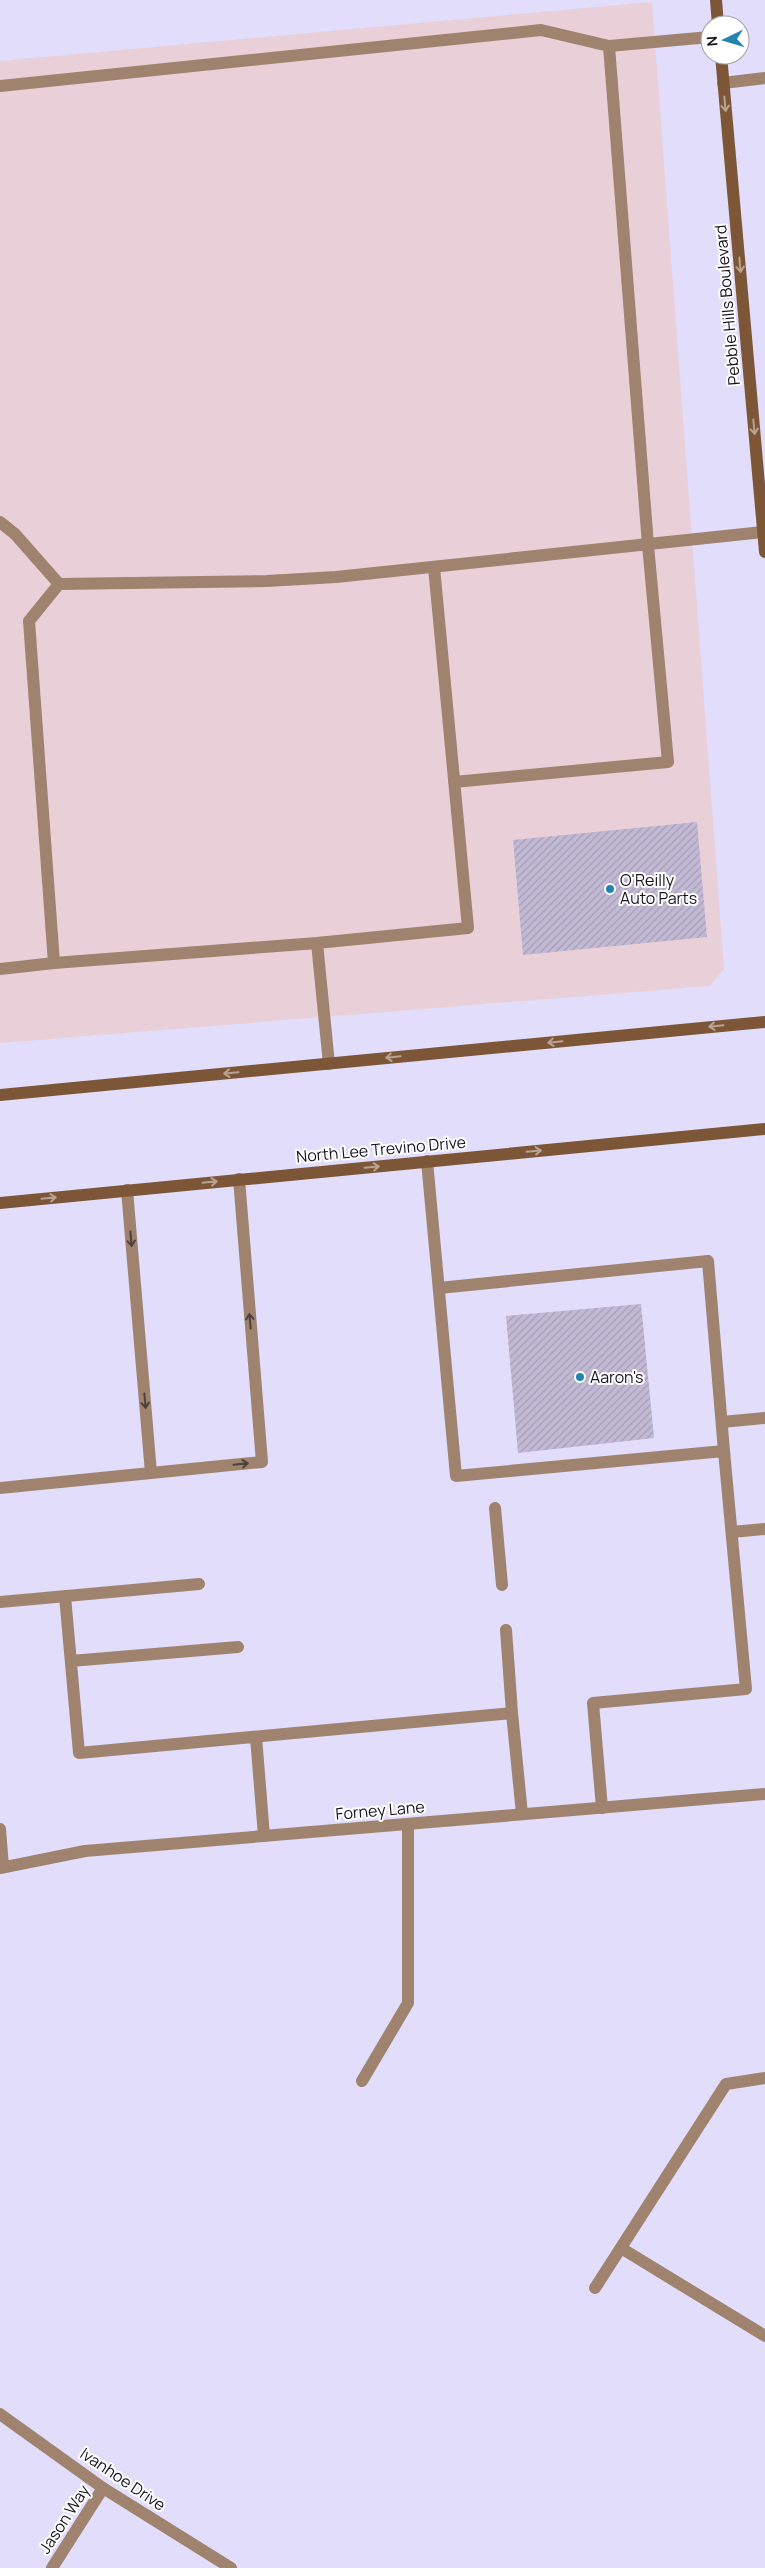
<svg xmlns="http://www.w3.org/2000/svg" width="765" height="2568" viewBox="0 0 765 2568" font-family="Manrope,sans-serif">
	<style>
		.commercial { fill: #e9d0d8 }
		.building { fill: url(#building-hatch) }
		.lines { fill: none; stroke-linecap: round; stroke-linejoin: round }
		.service { stroke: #9f836f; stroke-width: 12 }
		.minor { stroke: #9f836f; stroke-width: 12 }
		.tertiary { stroke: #9f836f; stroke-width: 12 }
		.secondary { stroke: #7d5637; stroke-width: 12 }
		.oneway { stroke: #b8a291 }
		.oneway2 { stroke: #4d403e }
		.poi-dot { fill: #2284af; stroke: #fff; stroke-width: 2 }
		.labels { text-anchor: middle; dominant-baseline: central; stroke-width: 4; stroke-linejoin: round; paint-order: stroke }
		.street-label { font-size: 16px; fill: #16141e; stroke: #fff }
		.poi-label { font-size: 16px; fill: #16141e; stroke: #fff; text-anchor: start }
	</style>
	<defs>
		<pattern id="building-hatch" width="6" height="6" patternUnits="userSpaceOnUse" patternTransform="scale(1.25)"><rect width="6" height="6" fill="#c2b9d4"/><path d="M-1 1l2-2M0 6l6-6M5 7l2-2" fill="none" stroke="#a69eb6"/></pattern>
	</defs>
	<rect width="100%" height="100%" fill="#e1ddfa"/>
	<path class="commercial" d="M 652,2 L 724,969 L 710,986 L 0,1043 L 0,61 Z"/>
	<path class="building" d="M 697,822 L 707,937 L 523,955 L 513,840 Z
		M 641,1304 L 654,1438 L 518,1453 L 506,1316 Z"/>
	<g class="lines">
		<path class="service" d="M 0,86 L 541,30 L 609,46
			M 0,522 L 15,534 L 59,584
			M 454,782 L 668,762 L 648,545 L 609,46 L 710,37
			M 317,943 L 468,928 L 434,567
			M 0,969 L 54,963
			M 329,1064 L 317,943 L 54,963 L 29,621 L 59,584 L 267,581 L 336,577 L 763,532
			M 427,1161 L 456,1476 L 724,1451 L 708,1261 L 439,1288
			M 127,1190 L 151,1473 L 262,1462 L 239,1179
			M 722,1422 L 765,1418
			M 0,1488 L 151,1473
			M 495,1508 L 502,1585
			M 732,1532 L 765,1529
			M 65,1596 L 79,1753 L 512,1713 L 522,1814
			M 0,1602 L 199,1584
			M 506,1630 L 512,1713
			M 71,1661 L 238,1647
			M 256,1737 L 264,1836
			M 602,1808 L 593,1703 L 746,1689 L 724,1451
			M 621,2248 L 765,2336
			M 595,2288 L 726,2084 L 765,2078"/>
		<path class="minor" d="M 723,83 L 765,78
			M 0,1829 L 3,1867
			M 0,1868 L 85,1851 L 765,1794
			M 362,2081 L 408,2003 L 408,1824
			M 52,2568 L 103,2488"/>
		<path class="tertiary" d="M 0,2414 L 103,2488 L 231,2568"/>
		<path class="secondary" d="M 716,0 L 718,25
			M 721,55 L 765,552
			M 0,1095 L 765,1022
			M 0,1203 L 765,1129"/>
	</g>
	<defs><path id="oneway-shaft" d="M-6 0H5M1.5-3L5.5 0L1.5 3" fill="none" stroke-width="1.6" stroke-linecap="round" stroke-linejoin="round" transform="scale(1.25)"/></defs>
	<g class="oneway">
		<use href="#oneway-shaft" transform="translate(725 104) rotate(85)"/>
		<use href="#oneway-shaft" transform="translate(740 265) rotate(85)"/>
		<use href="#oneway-shaft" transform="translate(754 427) rotate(85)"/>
		<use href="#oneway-shaft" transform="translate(716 1026) rotate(174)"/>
		<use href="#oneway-shaft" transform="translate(555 1042) rotate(174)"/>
		<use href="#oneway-shaft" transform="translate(393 1057) rotate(174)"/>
		<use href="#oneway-shaft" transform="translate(231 1073) rotate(175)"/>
		<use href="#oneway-shaft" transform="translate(534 1151) rotate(-5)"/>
		<use href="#oneway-shaft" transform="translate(372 1167) rotate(-5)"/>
		<use href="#oneway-shaft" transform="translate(210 1182) rotate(-6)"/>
		<use href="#oneway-shaft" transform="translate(49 1198) rotate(-6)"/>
	</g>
	<g class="oneway2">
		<use href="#oneway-shaft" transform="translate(131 1239) rotate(85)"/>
		<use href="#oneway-shaft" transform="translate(250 1321) rotate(-95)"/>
		<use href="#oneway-shaft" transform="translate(145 1401) rotate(85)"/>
		<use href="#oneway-shaft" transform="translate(241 1464) rotate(-6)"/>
	</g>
	<g class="poi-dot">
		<circle cx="610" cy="889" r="5"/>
		<circle cx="580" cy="1377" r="5"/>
	</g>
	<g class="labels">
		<g class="street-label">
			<text transform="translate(727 305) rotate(-95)">Pebble Hills Boulevard</text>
			<text transform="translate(381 1149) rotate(-5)">North Lee Trevino Drive</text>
			<text transform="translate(380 1810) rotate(-5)">Forney Lane</text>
			<text transform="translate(123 2479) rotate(34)">Ivanhoe Drive</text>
			<text transform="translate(64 2519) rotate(-57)">Jason Way</text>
		</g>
		<g class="poi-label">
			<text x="620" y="880">O'Reilly<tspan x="620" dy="18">Auto Parts</tspan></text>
			<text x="590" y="1377">Aaron's</text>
		</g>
	</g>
	<g transform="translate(725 40) rotate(265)"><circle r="24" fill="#ffffff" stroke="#a2a1a5"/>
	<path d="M0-4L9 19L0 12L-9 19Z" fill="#2284af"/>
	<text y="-8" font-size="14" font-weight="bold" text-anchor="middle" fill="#16141e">N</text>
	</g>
</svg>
